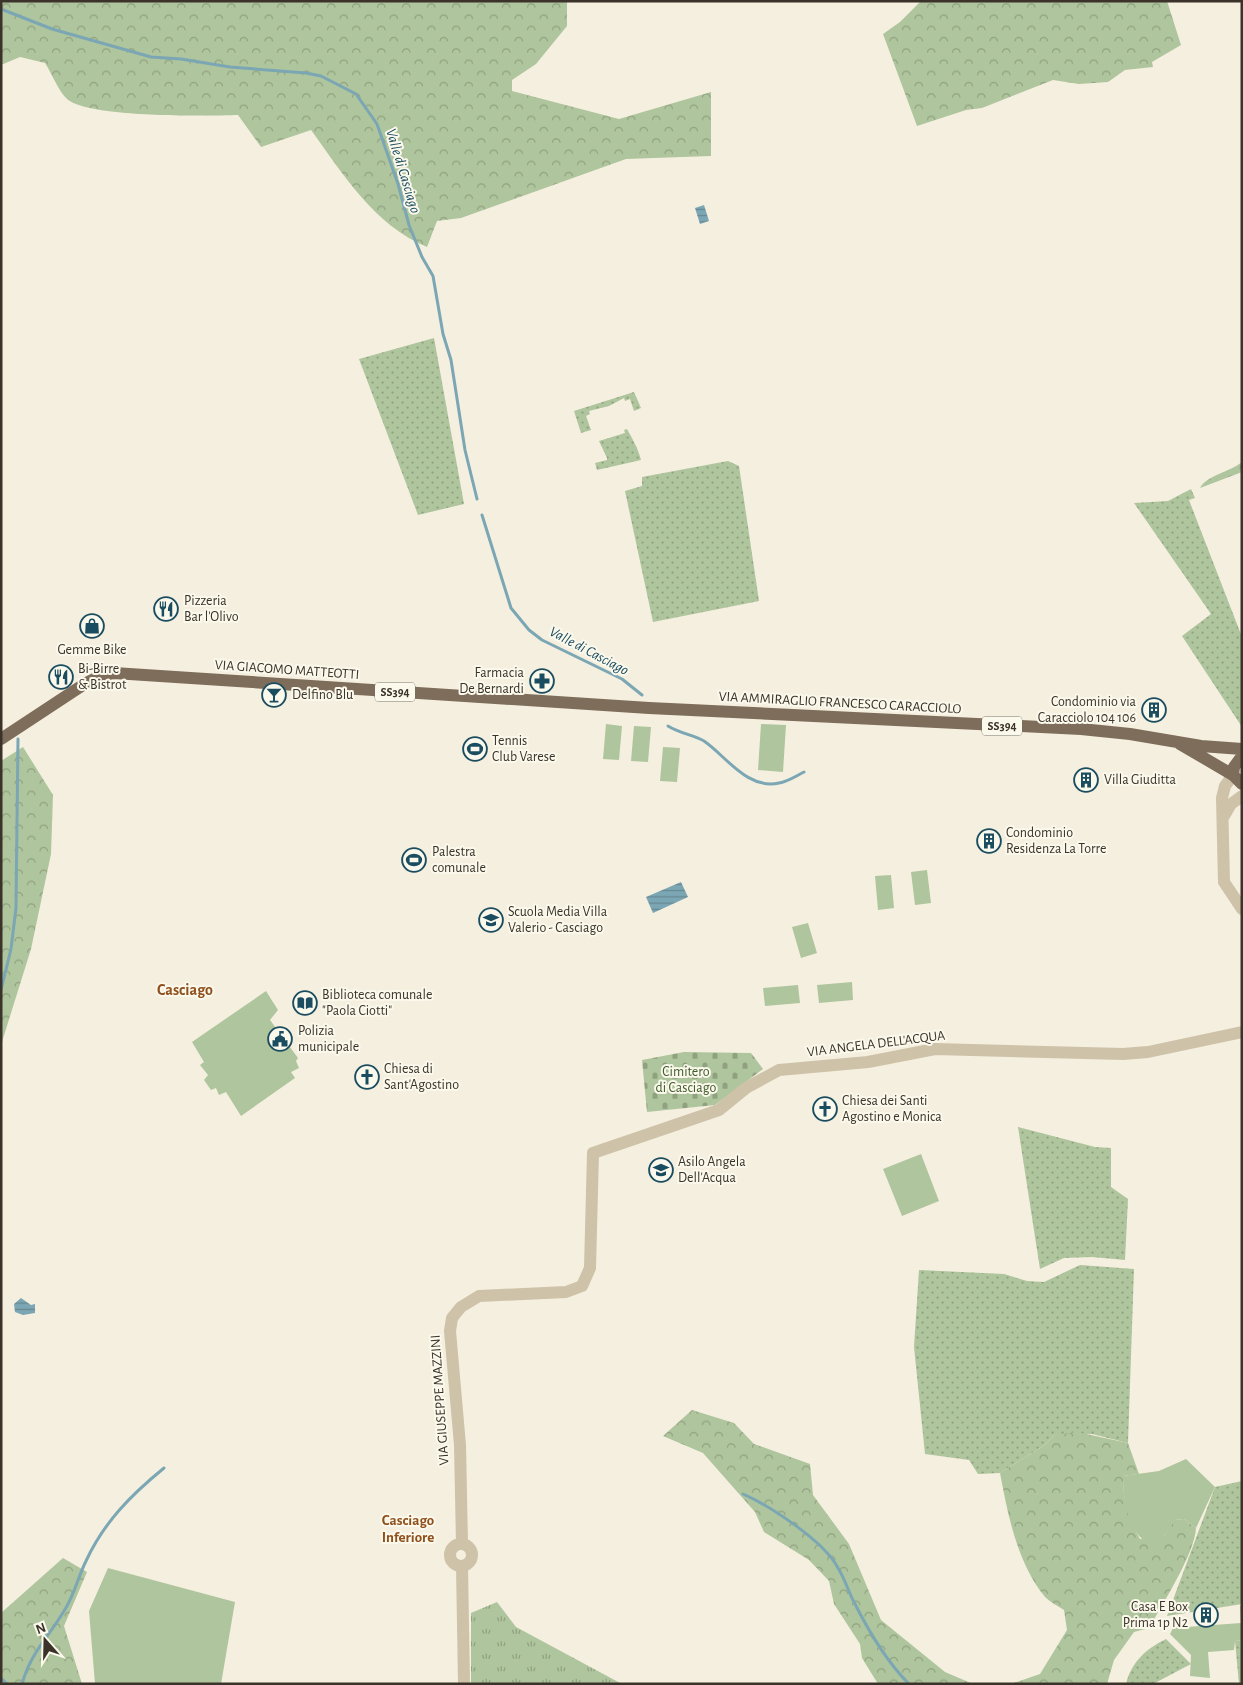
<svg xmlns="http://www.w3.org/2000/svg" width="1243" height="1685" viewBox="0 0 1243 1685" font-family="'Alegreya Sans',sans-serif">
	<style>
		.grass { fill: url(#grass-dots) }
		.forest { fill: url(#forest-crowns) }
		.cemetery { fill: url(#cemetery-stones) }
		.park { fill: url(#park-tufts) }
		.garden { fill: #afc59d }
		.water { fill: url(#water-rules) }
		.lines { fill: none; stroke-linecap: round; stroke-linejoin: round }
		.stream { stroke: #7ba6b4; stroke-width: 3 }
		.tertiary { stroke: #cec2a9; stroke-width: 12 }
		.primary { stroke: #7e6d5a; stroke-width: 12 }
		.labels { text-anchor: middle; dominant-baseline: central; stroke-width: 4; stroke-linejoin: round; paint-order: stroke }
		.shield { fill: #fbf8ec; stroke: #756e64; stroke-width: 1 }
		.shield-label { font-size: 12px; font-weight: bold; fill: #3b3329 }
		.poi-label { font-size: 14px; fill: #3b3329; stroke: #fbf8ec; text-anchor: start }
		.street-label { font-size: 14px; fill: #3b3329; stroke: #fbf8ec }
		.park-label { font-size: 14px; fill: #3f5b2b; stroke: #fbf8ec }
		.water-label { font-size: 15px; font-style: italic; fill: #1b4d60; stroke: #fbf8ec }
		.neighbourhood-label { font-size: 15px; font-weight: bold; fill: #90501c; stroke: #fbf8ec }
		.quarter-label { font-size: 16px; font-weight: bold; fill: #90501c; stroke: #fbf8ec }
	</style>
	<defs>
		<pattern id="grass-dots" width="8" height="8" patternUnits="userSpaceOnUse" patternTransform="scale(1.25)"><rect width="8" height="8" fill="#afc59d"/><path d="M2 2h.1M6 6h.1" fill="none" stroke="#90a180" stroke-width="1.8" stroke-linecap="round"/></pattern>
		<pattern id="forest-crowns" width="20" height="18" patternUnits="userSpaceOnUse" patternTransform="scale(1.25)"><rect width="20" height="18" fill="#afc59d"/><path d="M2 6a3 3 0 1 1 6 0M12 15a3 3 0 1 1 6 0" fill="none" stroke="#90a180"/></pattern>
		<pattern id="cemetery-stones" width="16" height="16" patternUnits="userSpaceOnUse" patternTransform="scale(1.25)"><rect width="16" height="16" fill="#afc59d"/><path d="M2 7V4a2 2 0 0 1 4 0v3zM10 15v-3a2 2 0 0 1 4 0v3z" fill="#90a180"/></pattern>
		<pattern id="park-tufts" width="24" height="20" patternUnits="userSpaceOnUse" patternTransform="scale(1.25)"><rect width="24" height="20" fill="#afc59d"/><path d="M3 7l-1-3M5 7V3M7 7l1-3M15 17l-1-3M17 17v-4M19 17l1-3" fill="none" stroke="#90a180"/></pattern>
		<pattern id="water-rules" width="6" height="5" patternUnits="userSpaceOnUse" patternTransform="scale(1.25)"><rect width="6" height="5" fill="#7ba6b4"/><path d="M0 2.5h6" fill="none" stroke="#668892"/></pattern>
	</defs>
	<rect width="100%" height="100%" fill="#f5efdf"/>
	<path class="grass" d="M 434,338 L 464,504 L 418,515 L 359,359 Z
		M 634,392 L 641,408 L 634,411 L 630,399 L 625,401 L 624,398 L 609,406 L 589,411 L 590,414 L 586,416 L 591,430 L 581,433 L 574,411 Z
		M 627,429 C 633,440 638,448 641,460 L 597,470 L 595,463 L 607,460 L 607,458 L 599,441 L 625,433 L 624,430 Z
		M 728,461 L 739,466 L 759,601 L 653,622 L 625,491 L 642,486 L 642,477 Z
		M 1191,489 L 1195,498 L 1189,500 L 1242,637 L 1242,727 L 1182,636 L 1211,614 L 1134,503 L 1168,501 Z
		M 1018,1127 L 1095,1147 L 1111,1148 L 1111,1187 L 1128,1199 L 1125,1260 L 1092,1257 L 1064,1258 L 1040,1269 Z
		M 1080,1265 L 1134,1269 L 1128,1443 L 1092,1434 L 1054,1435 L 1045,1445 L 1000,1473 L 978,1474 L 969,1460 L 925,1454 L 914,1347 L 919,1270 L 1004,1274 L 1027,1281 L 1044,1282 Z
		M 1242,1481 L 1242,1604 L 1167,1616 L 1215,1487 Z
		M 1166,1639 L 1191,1664 L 1153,1684 L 1126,1684 C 1132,1661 1146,1649 1166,1639 Z
		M 1242,1640 L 1242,1684 L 1239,1684 L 1235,1641 Z"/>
	<path class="forest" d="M 1,1 L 567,1 L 567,26 L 536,64 L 512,80 L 512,91 L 619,119 L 711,92 L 711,156 L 626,159 L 461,218 L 437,221 L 427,247 C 374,225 343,174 311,130 L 261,147 L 238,115 C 206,116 89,118 67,99 C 59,92 51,72 45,63 L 20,57 L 1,65 Z
		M 921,1 L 1167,1 L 1181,45 L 1152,62 L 1153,67 L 1125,70 L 1108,82 L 1079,84 L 1053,80 L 982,108 L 966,110 L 917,126 L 883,34 L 900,22 Z
		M 1242,462 L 1242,472 L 1200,488 C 1207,475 1230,472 1242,462 Z
		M 23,747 L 53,795 L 51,854 L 31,949 L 1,1045 L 1,761 Z
		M 692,1410 L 734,1423 L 754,1444 L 810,1464 L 813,1495 L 849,1544 L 881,1620 L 945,1672 L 973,1684 L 878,1684 L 862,1658 L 860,1644 L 834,1604 L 829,1581 L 809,1560 L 764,1532 L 755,1512 L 703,1453 L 663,1436 Z
		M 1077,1432 L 1128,1443 L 1139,1474 L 1123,1476 C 1123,1500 1128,1518 1140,1539 L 1164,1536 L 1174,1520 L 1184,1519 L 1196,1528 C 1195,1553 1162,1605 1149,1628 L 1134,1632 L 1114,1660 L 1107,1684 L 1011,1684 L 1040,1674 L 1067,1630 L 1064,1610 C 1058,1606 1050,1602 1045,1597 C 1017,1563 1008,1515 1000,1473 L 1045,1445 L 1054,1435 Z
		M 63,1558 L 87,1572 L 64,1626 L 82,1684 L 1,1684 L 1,1613 Z"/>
	<path class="cemetery" d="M 684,1052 L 751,1053 L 763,1069 L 715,1105 L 647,1112 L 642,1060 Z"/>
	<path class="park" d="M 497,1602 L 516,1627 L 622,1684 L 471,1684 L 471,1613 Z"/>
	<path class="garden" d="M 606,724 L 622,726 L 619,760 L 603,759 Z
		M 761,724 L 786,725 L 783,772 L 758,770 Z
		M 634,726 L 651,727 L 648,762 L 631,761 Z
		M 663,747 L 680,748 L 677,782 L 660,781 Z
		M 927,870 L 931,903 L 915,905 L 911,872 Z
		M 891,875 L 894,908 L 878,910 L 875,876 Z
		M 808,923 L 817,953 L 801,958 L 792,927 Z
		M 852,982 L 853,1000 L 819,1003 L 817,985 Z
		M 798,985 L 800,1003 L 765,1006 L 763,988 Z
		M 266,991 L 278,1010 L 270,1020 L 298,1058 L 296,1061 L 299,1068 L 291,1072 L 295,1078 L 241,1116 L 226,1092 L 219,1095 L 216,1088 L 211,1090 L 204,1080 L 208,1075 L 200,1065 L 204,1062 L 192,1042 Z
		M 921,1154 L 939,1201 L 902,1216 L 883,1169 Z
		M 1186,1459 L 1215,1487 L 1196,1528 L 1184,1519 L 1175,1520 L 1164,1536 L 1150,1545 C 1127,1531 1123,1501 1123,1476 L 1159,1471 Z
		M 108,1568 L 235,1602 L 221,1684 L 95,1684 L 89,1611 Z
		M 1242,1605 L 1242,1640 L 1235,1641 L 1234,1650 L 1208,1652 L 1210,1678 L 1190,1676 L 1191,1655 L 1170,1634 L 1173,1628 L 1241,1623 L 1240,1606 Z"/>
	<path class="water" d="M 704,205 L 709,221 L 700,224 L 695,208 Z
		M 681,882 L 688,897 L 653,913 L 646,897 Z
		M 21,1298 L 31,1305 L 35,1304 L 35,1313 L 23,1315 L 15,1312 L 14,1304 Z"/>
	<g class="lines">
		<path class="stream" d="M 1,9 L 52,29 L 151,57 L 181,59 L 230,67 L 306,73 L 321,76 L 356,94 L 377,124 L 398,184 L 409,225 L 422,257 L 433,276 L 443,334 L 451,360 L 465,450 L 477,499
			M 482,515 L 511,608 L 529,630 L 542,640 L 622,679 L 642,695
			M 668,726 C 679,733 693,735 704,741 C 726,756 747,790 779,783 C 787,782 796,776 804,772
			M 1,990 L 11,949 L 16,908 L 18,739
			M 743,1494 C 770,1506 824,1541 838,1568 C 845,1579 848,1591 854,1602 C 869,1632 886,1661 909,1684
			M 1,1678 L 7,1684
			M 22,1684 C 31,1652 48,1638 64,1611 C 74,1596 78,1577 86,1561 C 104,1522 131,1495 164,1468"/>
		<path class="tertiary" d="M 1233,775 L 1225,786 L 1222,798 L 1224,882 L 1242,909
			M 1224,816 L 1231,804 L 1242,796
			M 462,1544 L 460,1445 L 450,1331 L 452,1318 L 461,1307 L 479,1296 L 566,1292 L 582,1286 L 590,1268 L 593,1153 L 719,1110 L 746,1088 L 779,1070 L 868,1062 L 935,1049 L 1123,1054 L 1148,1052 L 1242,1032
			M450 1555a11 11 0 1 1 22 0a11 11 0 1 1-22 0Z
			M 462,1566 L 464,1684"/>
		<path class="primary" d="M 1,739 L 86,683 L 100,676 L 114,673 L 649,708 L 1081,729 L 1130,734 L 1201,746 L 1242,749
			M 1180,744 L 1233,775
			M 1242,756 L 1234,767 L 1233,775 L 1242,784"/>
	</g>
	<defs>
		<g id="restaurant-ring" transform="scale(1.25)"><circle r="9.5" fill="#fbf8ec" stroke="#1b4d60" stroke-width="1.5"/><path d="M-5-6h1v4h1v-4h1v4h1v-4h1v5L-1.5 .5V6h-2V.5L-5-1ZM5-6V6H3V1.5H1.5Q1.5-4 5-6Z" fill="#1b4d60"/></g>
		<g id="shop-ring" transform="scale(1.25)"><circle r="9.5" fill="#fbf8ec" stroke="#1b4d60" stroke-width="1.5"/><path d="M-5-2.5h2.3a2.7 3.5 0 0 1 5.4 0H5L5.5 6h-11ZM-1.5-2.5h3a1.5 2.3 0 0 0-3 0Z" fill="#1b4d60"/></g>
		<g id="pharmacy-ring" transform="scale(1.25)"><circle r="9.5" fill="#fbf8ec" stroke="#1b4d60" stroke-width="1.5"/><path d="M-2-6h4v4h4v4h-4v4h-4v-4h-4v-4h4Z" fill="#1b4d60"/></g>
		<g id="bar-ring" transform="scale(1.25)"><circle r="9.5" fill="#fbf8ec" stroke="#1b4d60" stroke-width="1.5"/><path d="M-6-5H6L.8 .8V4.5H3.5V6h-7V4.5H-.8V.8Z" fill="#1b4d60"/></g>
		<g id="building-ring" transform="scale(1.25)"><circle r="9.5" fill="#fbf8ec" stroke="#1b4d60" stroke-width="1.5"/><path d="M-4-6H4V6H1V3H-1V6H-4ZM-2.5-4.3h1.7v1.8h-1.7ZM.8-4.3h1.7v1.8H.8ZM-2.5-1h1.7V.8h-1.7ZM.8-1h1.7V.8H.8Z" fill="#1b4d60"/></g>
		<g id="stadium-ring" transform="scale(1.25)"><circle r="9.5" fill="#fbf8ec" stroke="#1b4d60" stroke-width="1.5"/><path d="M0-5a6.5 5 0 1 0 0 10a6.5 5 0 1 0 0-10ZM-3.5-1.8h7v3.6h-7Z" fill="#1b4d60"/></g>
		<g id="school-ring" transform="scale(1.25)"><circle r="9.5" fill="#fbf8ec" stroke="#1b4d60" stroke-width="1.5"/><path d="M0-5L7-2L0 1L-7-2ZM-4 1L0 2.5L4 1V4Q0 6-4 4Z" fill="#1b4d60"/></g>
		<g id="library-ring" transform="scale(1.25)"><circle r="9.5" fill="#fbf8ec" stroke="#1b4d60" stroke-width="1.5"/><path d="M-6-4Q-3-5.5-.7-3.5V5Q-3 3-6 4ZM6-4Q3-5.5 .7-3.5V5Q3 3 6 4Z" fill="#1b4d60"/></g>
		<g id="civic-ring" transform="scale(1.25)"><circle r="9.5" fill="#fbf8ec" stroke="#1b4d60" stroke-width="1.5"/><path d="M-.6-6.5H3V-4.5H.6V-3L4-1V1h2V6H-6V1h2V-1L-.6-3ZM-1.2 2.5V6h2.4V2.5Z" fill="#1b4d60"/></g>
		<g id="church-ring" transform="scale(1.25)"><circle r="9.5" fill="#fbf8ec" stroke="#1b4d60" stroke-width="1.5"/><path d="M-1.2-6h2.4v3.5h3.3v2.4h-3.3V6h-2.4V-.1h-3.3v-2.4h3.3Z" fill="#1b4d60"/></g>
	</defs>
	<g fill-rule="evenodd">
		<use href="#restaurant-ring" x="166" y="609"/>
		<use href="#shop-ring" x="92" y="626"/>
		<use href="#restaurant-ring" x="61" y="677"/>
		<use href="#pharmacy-ring" x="542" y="681"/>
		<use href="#bar-ring" x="274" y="695"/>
		<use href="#building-ring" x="1154" y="710"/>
		<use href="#stadium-ring" x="475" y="749"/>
		<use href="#building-ring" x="1086" y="780"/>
		<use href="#building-ring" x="989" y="841"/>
		<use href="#stadium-ring" x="414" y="860"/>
		<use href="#school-ring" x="491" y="920"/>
		<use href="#library-ring" x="305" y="1003"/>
		<use href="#civic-ring" x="280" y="1039"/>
		<use href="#church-ring" x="367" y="1077"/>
		<use href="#church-ring" x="825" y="1109"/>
		<use href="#school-ring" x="661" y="1170"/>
		<use href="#building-ring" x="1206" y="1615"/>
	</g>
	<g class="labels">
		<g class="shield">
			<rect x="375" y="682.5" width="40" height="19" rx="4"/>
			<rect x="982" y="716.5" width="40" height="19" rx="4"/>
		</g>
		<g class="shield-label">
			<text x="395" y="692">SS394</text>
			<text x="1002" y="726">SS394</text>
		</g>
		<g class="poi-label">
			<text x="184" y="601">Pizzeria<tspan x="184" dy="16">Bar l'Olivo</tspan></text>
			<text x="92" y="650" text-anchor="middle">Gemme Bike</text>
			<text x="78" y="669">Bi-Birre<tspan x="78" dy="16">&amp; Bistrot</tspan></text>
			<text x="524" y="673" text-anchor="end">Farmacia<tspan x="524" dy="16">De Bernardi</tspan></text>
			<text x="292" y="695">Delfino Blu</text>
			<text x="1136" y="702" text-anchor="end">Condominio via<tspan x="1136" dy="16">Caracciolo 104 106</tspan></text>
			<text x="492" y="741">Tennis<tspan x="492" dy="16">Club Varese</tspan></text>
			<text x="1104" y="780">Villa Giuditta</text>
			<text x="1006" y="833">Condominio<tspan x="1006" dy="16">Residenza La Torre</tspan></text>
			<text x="432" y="852">Palestra<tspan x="432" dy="16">comunale</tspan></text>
			<text x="508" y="912">Scuola Media Villa<tspan x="508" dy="16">Valerio - Casciago</tspan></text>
			<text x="322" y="995">Biblioteca comunale<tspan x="322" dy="16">"Paola Ciotti"</tspan></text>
			<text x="298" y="1031">Polizia<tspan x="298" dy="16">municipale</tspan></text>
			<text x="384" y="1069">Chiesa di<tspan x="384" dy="16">Sant'Agostino</tspan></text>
			<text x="842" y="1101">Chiesa dei Santi<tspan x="842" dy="16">Agostino e Monica</tspan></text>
			<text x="678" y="1162">Asilo Angela<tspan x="678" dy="16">Dell'Acqua</tspan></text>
			<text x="1188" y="1607" text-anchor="end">Casa E Box<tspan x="1188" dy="16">Prima 1p N2</tspan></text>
		</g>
		<g class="street-label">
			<text transform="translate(287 670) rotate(4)">VIA GIACOMO MATTEOTTI</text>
			<text transform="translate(840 703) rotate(3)">VIA AMMIRAGLIO FRANCESCO CARACCIOLO</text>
			<text transform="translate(876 1044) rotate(-7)">VIA ANGELA DELL'ACQUA</text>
			<text transform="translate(440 1400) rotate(-94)">VIA GIUSEPPE MAZZINI</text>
		</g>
		<g class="park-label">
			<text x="686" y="1072">Cimitero<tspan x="686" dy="16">di Casciago</tspan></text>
		</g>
		<g class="water-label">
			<text transform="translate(403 171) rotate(73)">Valle di Casciago</text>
			<text transform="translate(589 651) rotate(28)">Valle di Casciago</text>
		</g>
		<g class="neighbourhood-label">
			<text x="408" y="1520">Casciago<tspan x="408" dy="17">Inferiore</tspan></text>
		</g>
		<g class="quarter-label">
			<text x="185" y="990">Casciago</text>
		</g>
	</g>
	<rect width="1243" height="1685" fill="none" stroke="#3b3329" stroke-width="5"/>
	<g transform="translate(45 1640) rotate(340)" stroke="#fbf8ec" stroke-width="4" paint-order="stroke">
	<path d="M0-4L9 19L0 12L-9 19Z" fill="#3b3329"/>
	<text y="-8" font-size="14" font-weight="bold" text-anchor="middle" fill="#3b3329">N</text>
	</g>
</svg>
